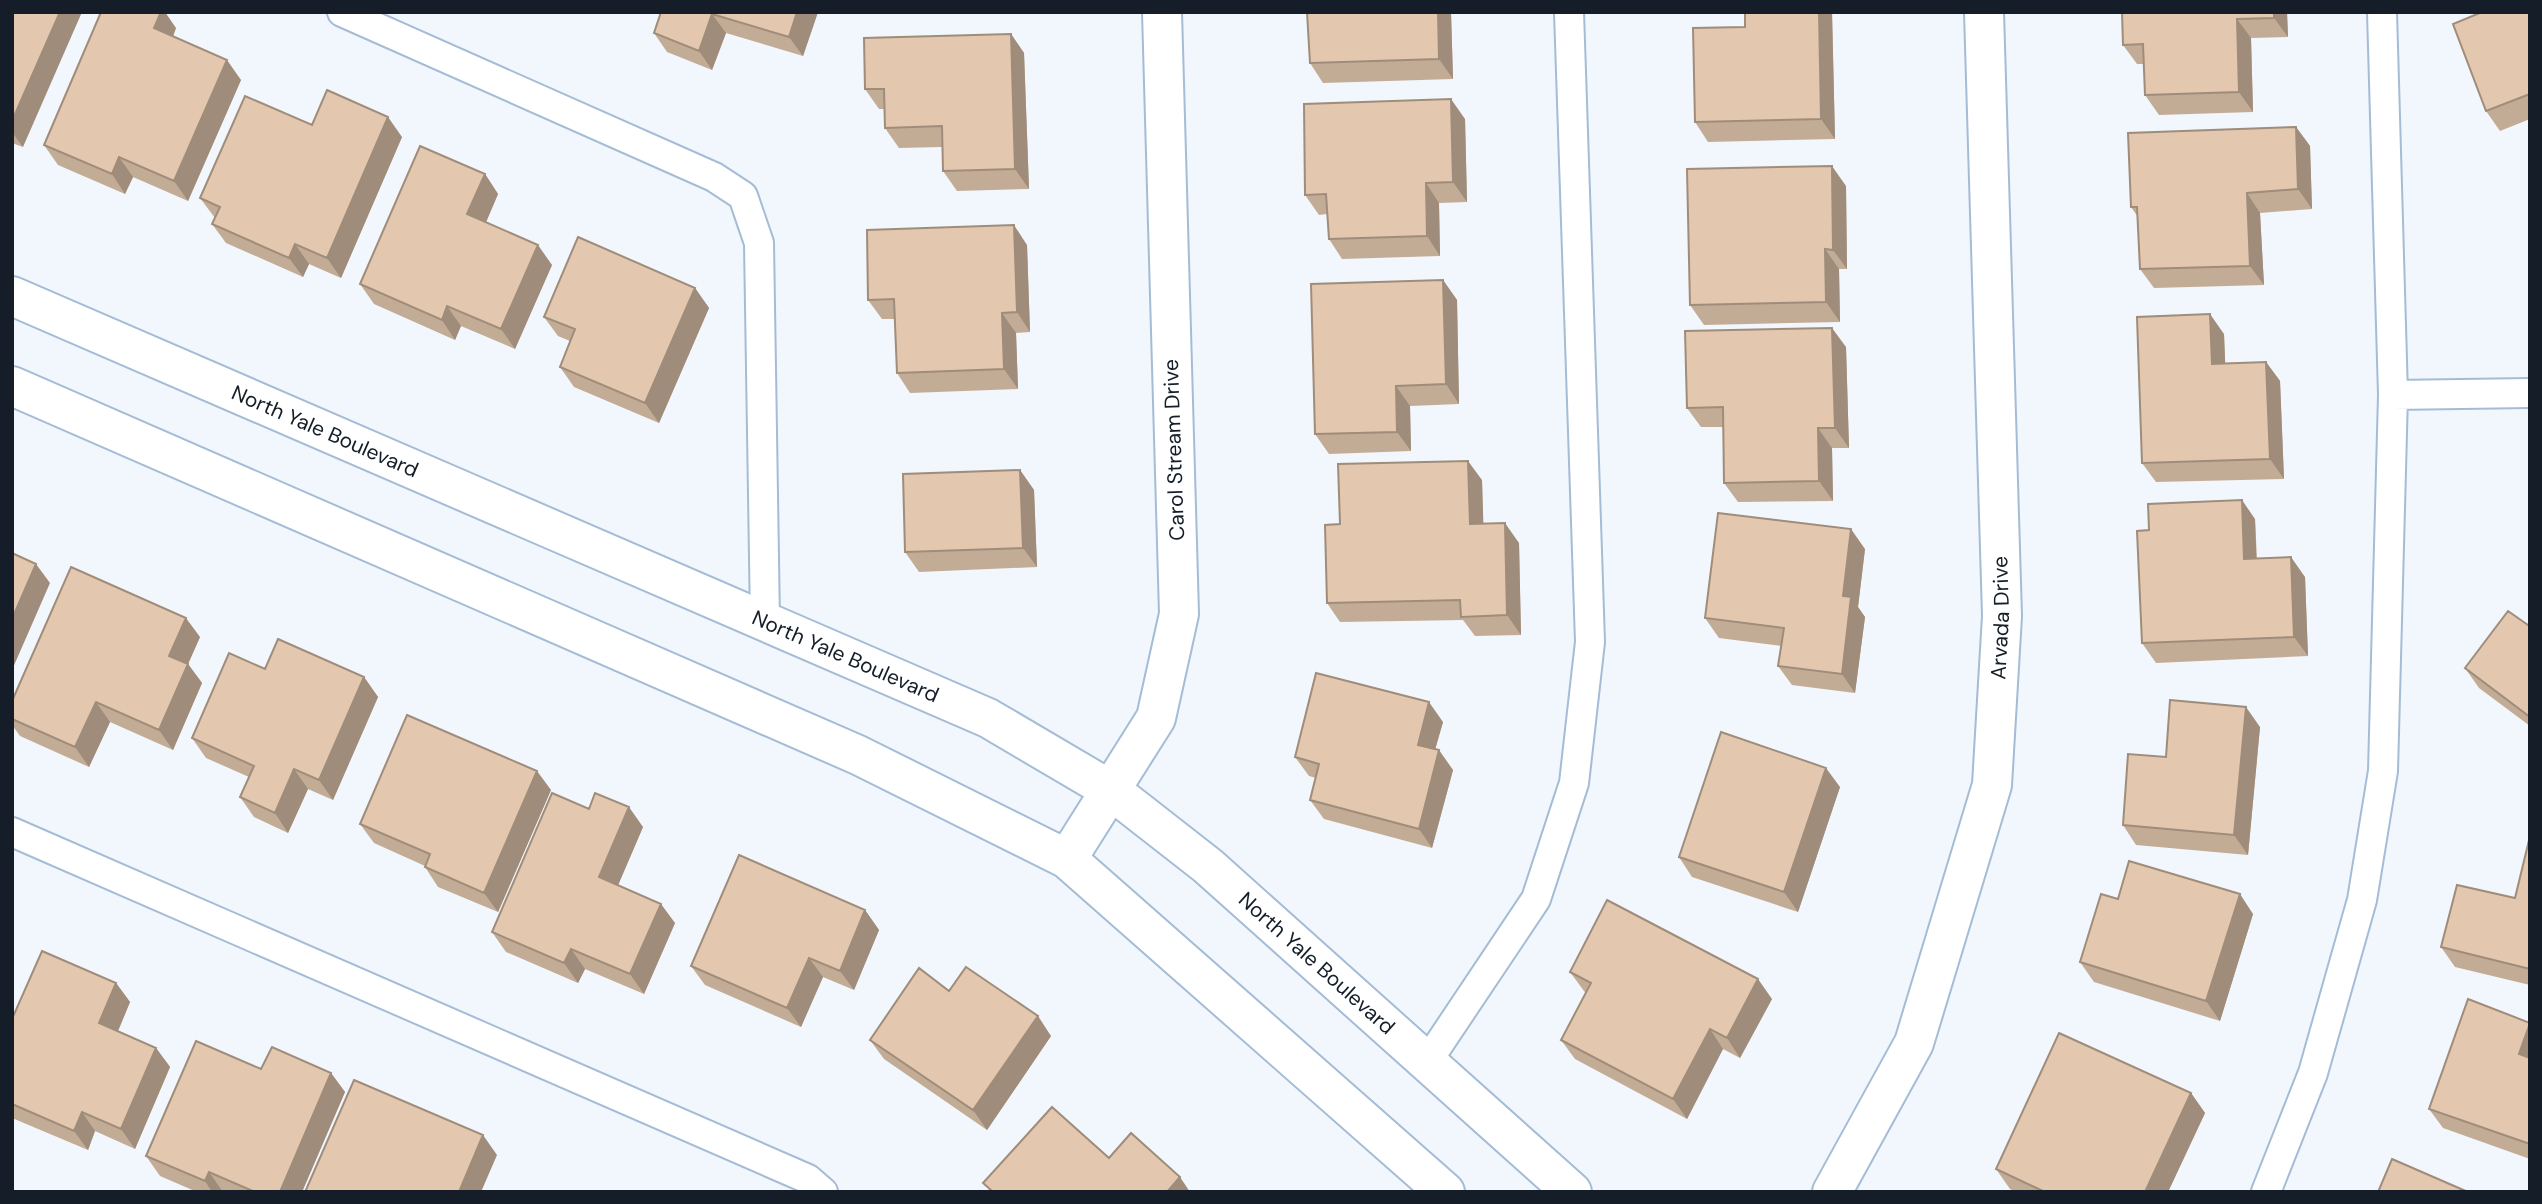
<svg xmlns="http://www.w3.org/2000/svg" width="2542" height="1204" viewBox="0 0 2542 1204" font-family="'DM Sans',sans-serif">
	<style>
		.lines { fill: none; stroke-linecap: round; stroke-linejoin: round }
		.service-casing { stroke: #a4bcd6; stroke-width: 32 }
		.minor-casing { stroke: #a4bcd6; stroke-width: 42 }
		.tertiary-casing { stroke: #a4bcd6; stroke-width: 42 }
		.service { stroke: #fff; stroke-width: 28 }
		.minor { stroke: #fff; stroke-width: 38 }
		.tertiary { stroke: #fff; stroke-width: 38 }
		.wall { fill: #c3ac96 }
		.shaded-wall { fill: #9f8c7a }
		.building { fill: #e3c8af; stroke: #9f8c7a; stroke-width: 2 }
		.labels { text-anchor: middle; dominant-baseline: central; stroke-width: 6; stroke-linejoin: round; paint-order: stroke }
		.street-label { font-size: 21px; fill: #151e28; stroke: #fff }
	</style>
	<rect width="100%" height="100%" fill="#f2f7fd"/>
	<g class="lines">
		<g class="service-casing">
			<path id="service" d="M 342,12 L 714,177 L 743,196 L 759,243 L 765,621
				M 2393,395 L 2530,393
				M 12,832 L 808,1179 L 823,1192
				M 1427,1062 L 1536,899 L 1574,783 L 1590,642 L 1569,12
				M 2266,1192 L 2313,1073 L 2362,900 L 2383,771 L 2393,395 L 2382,12"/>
		</g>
		<g class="minor-casing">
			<g id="minor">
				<path d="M 1067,859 L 1156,718 L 1179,614 L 1162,12"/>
				<path id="s1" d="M 1832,1192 L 1914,1043 L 1992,785 L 2002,616 L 1984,12"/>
			</g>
		</g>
		<g class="tertiary-casing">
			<g id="tertiary">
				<path id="s2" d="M 12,296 L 988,718 L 1112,791 L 1208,866 L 1572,1192"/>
				<path d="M 12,386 L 858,755 L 1067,859 L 1445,1192"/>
			</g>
		</g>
		<use href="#service" class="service"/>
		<use href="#minor" class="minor"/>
		<use href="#tertiary" class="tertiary"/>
	</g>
	<path class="wall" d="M 12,12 L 23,147 L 12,143 Z
		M 661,12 L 818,12 L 803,56 L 726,33 L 712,70 L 667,52 L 654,33 Z
		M 1307,12 L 1451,12 L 1453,79 L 1323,83 L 1310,63 Z
		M 1832,12 L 1835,139 L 1708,142 L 1695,122 L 1745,27 Z
		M 2122,12 L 2287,12 L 2288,37 L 2251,38 L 2253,112 L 2159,115 L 2145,95 L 2144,64 L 2137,64 L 2123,45 Z
		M 2530,12 L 2530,119 L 2500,131 L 2486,111 Z
		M 176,28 L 173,37 L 241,80 L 188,201 L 133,177 L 125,194 L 58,165 L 44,145 Z
		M 1011,34 L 1024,53 L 1029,189 L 957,191 L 943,171 L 942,147 L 899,148 L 885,128 L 885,109 L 879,109 L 865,89 Z
		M 1465,119 L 1467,202 L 1439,203 L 1440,256 L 1342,259 L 1329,239 L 1327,214 L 1319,215 L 1305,195 Z
		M 312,125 L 402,137 L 341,278 L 309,264 L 303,277 L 226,243 L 212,224 L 215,218 L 200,198 Z
		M 2296,127 L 2310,146 L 2312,209 L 2260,213 L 2264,285 L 2154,288 L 2140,269 L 2138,217 L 2131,207 Z
		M 485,174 L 498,194 L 486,222 L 552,265 L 515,349 L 461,326 L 455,340 L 374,304 L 360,284 Z
		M 1846,186 L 1847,269 L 1839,269 L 1840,322 L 1704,325 L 1690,305 Z
		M 1027,245 L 1030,332 L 1016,333 L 1018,389 L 910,393 L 897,373 L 895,319 L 882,319 L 868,300 Z
		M 1443,280 L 1457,300 L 1459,404 L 1410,406 L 1411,451 L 1329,454 L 1315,434 Z
		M 695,288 L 709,308 L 659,423 L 574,387 L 560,367 L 570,341 L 558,336 L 544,317 Z
		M 2224,334 L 2225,363 L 2266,362 L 2280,381 L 2284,479 L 2156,482 L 2142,463 Z
		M 1846,347 L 1849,448 L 1832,448 L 1833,501 L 1738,502 L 1724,483 L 1723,427 L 1701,427 L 1687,408 Z
		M 1020,470 L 1034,490 L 1037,567 L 919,572 L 905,552 Z
		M 1482,480 L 1483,524 L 1519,543 L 1521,635 L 1475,636 L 1463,620 L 1340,622 L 1327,603 L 1340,524 Z
		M 2255,519 L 2257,559 L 2305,577 L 2308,656 L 2156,663 L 2142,643 L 2149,530 Z
		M 1865,549 L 1858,607 L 1865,617 L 1855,693 L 1792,685 L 1778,666 L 1781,646 L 1719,638 L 1705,618 Z
		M 2530,623 L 2530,726 L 2479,688 L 2465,668 Z
		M 200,637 L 188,664 L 202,683 L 173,750 L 110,722 L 89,767 L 20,736 L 12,725 L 12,701 Z
		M 265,669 L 364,677 L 378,697 L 333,800 L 308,789 L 288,833 L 254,817 L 240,797 L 249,777 L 206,758 L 192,738 Z
		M 1443,722 L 1435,749 L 1453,770 L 1432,848 L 1324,819 L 1310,800 L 1316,778 L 1309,776 L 1295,757 Z
		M 2260,727 L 2248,855 L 2136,845 L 2123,825 L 2166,757 Z
		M 1840,787 L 1798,912 L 1692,877 L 1679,857 Z
		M 551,790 L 498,912 L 438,887 L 425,867 L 425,866 L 374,843 L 360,824 Z
		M 589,809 L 643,827 L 618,885 L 675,923 L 644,994 L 585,969 L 578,983 L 506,952 L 492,932 Z
		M 2530,836 L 2530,985 L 2455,967 L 2441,947 L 2515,898 Z
		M 2118,899 L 2253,914 L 2220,1021 L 2094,982 L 2080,962 Z
		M 865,910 L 879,930 L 854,990 L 823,977 L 801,1027 L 705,985 L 691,966 Z
		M 1570,972 L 1772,999 L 1740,1058 L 1723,1049 L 1687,1119 L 1575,1059 L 1561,1040 L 1586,993 L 1584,991 Z
		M 116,983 L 130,1002 L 118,1031 L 156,1048 L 170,1067 L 135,1149 L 95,1131 L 88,1150 L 12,1118 L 12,1019 Z
		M 949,991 L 1051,1036 L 987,1130 L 884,1059 L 870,1040 Z
		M 2530,1023 L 2530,1159 L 2443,1128 L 2429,1109 Z
		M 261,1069 L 331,1073 L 345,1092 L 302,1192 L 197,1192 L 160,1176 L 146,1156 Z
		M 2191,1093 L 2205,1113 L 2168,1192 L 2016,1192 L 2010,1189 L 1996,1169 Z"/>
	<path class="shaded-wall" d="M 60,12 L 82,12 L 23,147 L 12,132 L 12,121 Z
		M 161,12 L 165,12 L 176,28 L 168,48 L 154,28 Z
		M 797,12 L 818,12 L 803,56 L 789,37 Z
		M 1438,12 L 1451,12 L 1453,79 L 1439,59 Z
		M 1819,12 L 1832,12 L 1835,139 L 1821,119 Z
		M 2274,12 L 2287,12 L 2288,37 L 2274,18 Z
		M 712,14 L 726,33 L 712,70 L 699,51 Z
		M 2237,19 L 2251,38 L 2253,112 L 2239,92 Z
		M 1011,34 L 1024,53 L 1029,189 L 1015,169 Z
		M 227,60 L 241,80 L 188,201 L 174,181 Z
		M 1451,99 L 1465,119 L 1467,202 L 1453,182 Z
		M 388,117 L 402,137 L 341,278 L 327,258 Z
		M 2296,127 L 2310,146 L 2312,209 L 2298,189 Z
		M 119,157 L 133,177 L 125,194 L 112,174 Z
		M 1832,166 L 1846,186 L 1847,269 L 1833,250 Z
		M 485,174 L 498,194 L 481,234 L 467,214 Z
		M 1426,183 L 1439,203 L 1440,256 L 1427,236 Z
		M 2247,193 L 2260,213 L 2264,285 L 2250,266 Z
		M 1014,225 L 1027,245 L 1030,332 L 1017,312 Z
		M 295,244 L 309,264 L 303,277 L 289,258 Z
		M 538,245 L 552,265 L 515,349 L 501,329 Z
		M 1825,249 L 1839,269 L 1840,322 L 1826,302 Z
		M 1443,280 L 1457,300 L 1459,404 L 1446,384 Z
		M 695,288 L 709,308 L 659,423 L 645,403 Z
		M 447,306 L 461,326 L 455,340 L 442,320 Z
		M 1002,313 L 1016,333 L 1018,389 L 1004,369 Z
		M 2210,314 L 2224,334 L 2226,383 L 2212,364 Z
		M 1832,328 L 1846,347 L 1849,448 L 1835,428 Z
		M 2266,362 L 2280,381 L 2284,479 L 2270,459 Z
		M 1396,386 L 1410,406 L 1411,451 L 1397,432 Z
		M 1818,428 L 1832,448 L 1833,501 L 1819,481 Z
		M 1468,461 L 1482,480 L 1484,544 L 1470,524 Z
		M 1020,470 L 1034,490 L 1037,567 L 1023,548 Z
		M 2242,500 L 2255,519 L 2257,579 L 2244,559 Z
		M 1505,523 L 1519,543 L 1521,635 L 1507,615 Z
		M 1851,529 L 1865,549 L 1858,607 L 1865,617 L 1855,693 L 1842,674 L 1843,596 Z
		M 2291,557 L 2305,577 L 2308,656 L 2294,637 Z
		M 36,564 L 50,583 L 12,670 L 12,619 Z
		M 186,618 L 200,637 L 188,664 L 202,683 L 173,750 L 159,730 L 169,656 Z
		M 364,677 L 378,697 L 333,800 L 319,780 Z
		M 96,702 L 110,722 L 89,767 L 75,747 Z
		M 1429,702 L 1443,722 L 1431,764 L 1418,745 Z
		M 2246,707 L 2260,727 L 2248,855 L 2234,835 Z
		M 1439,750 L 1453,770 L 1432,848 L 1419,829 Z
		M 1826,768 L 1840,787 L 1798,912 L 1784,892 Z
		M 294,769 L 308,789 L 288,833 L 275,813 Z
		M 537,771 L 551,790 L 498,912 L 484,893 Z
		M 629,807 L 643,827 L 613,897 L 599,877 Z
		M 2240,894 L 2253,914 L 2220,1021 L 2206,1001 Z
		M 661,904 L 675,923 L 644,994 L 630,974 Z
		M 865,910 L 879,930 L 854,990 L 840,971 Z
		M 571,949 L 585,969 L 578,983 L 564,963 Z
		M 809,958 L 823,977 L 801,1027 L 787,1008 Z
		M 1758,979 L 1772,999 L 1740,1058 L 1727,1038 Z
		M 116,983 L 130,1002 L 113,1043 L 99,1023 Z
		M 1038,1016 L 1051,1036 L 987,1130 L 973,1110 Z
		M 2530,1024 L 2530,1069 L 2519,1054 Z
		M 1710,1029 L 1723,1049 L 1687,1119 L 1673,1099 Z
		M 156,1048 L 170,1067 L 135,1149 L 121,1129 Z
		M 331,1073 L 345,1092 L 302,1192 L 280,1192 Z
		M 2191,1093 L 2205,1113 L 2168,1192 L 2145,1192 Z
		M 82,1112 L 95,1131 L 88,1150 L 74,1131 Z
		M 483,1135 L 497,1155 L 481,1192 L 459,1192 Z
		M 209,1172 L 223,1192 L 212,1192 L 205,1181 Z
		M 1180,1177 L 1190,1192 L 1167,1192 Z"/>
	<path class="building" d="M 12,12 L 60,12 L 12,121 Z
		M 101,12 L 161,12 L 154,28 L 227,60 L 174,181 L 119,157 L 112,174 L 44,145 Z
		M 661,12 L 797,12 L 789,37 L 712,14 L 699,51 L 654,33 Z
		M 1307,12 L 1438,12 L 1439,59 L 1310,63 Z
		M 1745,12 L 1819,12 L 1821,119 L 1695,122 L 1693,28 L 1745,27 Z
		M 2122,12 L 2274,12 L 2274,18 L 2237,19 L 2239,92 L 2145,95 L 2143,44 L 2123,45 Z
		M 2482,12 L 2530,12 L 2530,94 L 2486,111 L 2453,24 Z
		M 1011,34 L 1015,169 L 943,171 L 942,126 L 885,128 L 884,89 L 865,89 L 864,38 Z
		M 327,90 L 388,117 L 327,258 L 295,244 L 289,258 L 212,224 L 220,207 L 200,198 L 245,96 L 312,125 Z
		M 1451,99 L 1453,182 L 1426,183 L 1427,236 L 1329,239 L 1326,194 L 1305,195 L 1304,104 Z
		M 2296,127 L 2298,189 L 2247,193 L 2250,266 L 2140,269 L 2137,207 L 2131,207 L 2128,133 Z
		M 420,146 L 485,174 L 467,214 L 538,245 L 501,329 L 447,306 L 442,320 L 360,284 Z
		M 1832,166 L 1833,250 L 1825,249 L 1826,302 L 1690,305 L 1687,169 Z
		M 1014,225 L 1017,312 L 1002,313 L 1004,369 L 897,373 L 894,299 L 868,300 L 867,230 Z
		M 578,237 L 695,288 L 645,403 L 560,367 L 575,329 L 544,317 Z
		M 1443,280 L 1446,384 L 1396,386 L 1397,432 L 1315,434 L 1311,284 Z
		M 2210,314 L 2212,364 L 2266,362 L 2270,459 L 2142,463 L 2137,317 Z
		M 1832,328 L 1835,428 L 1818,428 L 1819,481 L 1724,483 L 1723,407 L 1687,408 L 1685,331 Z
		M 1468,461 L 1470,524 L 1505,523 L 1507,615 L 1461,617 L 1460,600 L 1327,603 L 1325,525 L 1340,524 L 1338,464 Z
		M 1020,470 L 1023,548 L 905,552 L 903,474 Z
		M 2242,500 L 2244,559 L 2291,557 L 2294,637 L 2142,643 L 2137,531 L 2149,530 L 2148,504 Z
		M 1718,513 L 1851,529 L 1843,596 L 1851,597 L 1842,674 L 1778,666 L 1784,628 L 1705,618 Z
		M 12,553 L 36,564 L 12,619 Z
		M 71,567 L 186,618 L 169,656 L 188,664 L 159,730 L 96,702 L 75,747 L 12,719 L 12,701 Z
		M 2508,611 L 2528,625 L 2530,623 L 2530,717 L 2465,668 Z
		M 278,639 L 364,677 L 319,780 L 294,769 L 275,813 L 240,797 L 254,766 L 192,738 L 229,653 L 265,669 Z
		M 1316,673 L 1429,702 L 1418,745 L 1439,750 L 1419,829 L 1310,800 L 1319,764 L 1295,757 Z
		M 2170,700 L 2246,707 L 2234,835 L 2123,825 L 2128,754 L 2166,757 Z
		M 407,715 L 537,771 L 484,893 L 425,867 L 430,854 L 360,824 Z
		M 1721,732 L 1826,768 L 1784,892 L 1679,857 Z
		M 552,793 L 589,809 L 595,793 L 629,807 L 599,877 L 661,904 L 630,974 L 571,949 L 564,963 L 492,932 Z
		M 2530,836 L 2530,969 L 2441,947 L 2457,885 L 2515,898 Z
		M 739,855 L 865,910 L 840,971 L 809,958 L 787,1008 L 691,966 Z
		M 2129,861 L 2240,894 L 2206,1001 L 2080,962 L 2101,894 L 2118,899 Z
		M 1607,900 L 1758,979 L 1727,1038 L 1710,1029 L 1673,1099 L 1561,1040 L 1591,983 L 1570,972 Z
		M 42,951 L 116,983 L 99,1023 L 156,1048 L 121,1129 L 82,1112 L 74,1131 L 12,1104 L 12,1019 Z
		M 966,967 L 1038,1016 L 973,1110 L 870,1040 L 919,968 L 949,991 Z
		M 2468,999 L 2530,1023 L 2519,1054 L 2530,1058 L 2530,1144 L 2429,1109 Z
		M 2059,1033 L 2191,1093 L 2145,1192 L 2045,1192 L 1996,1169 Z
		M 196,1041 L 261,1069 L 272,1047 L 331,1073 L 280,1192 L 255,1192 L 209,1172 L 205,1181 L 146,1156 Z
		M 354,1080 L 483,1135 L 459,1192 L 305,1192 Z
		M 1052,1107 L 1109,1158 L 1131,1133 L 1180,1177 L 1167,1192 L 993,1192 L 983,1183 Z
		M 2392,1159 L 2468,1192 L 2378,1192 Z"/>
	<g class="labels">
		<g class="street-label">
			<text stroke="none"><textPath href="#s2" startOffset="341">North Yale Boulevard</textPath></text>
			<text transform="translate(1174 450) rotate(-92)">Carol Stream Drive</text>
			<text stroke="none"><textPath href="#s1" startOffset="607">Arvada Drive</textPath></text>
			<text stroke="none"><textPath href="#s2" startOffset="908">North Yale Boulevard</textPath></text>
			<text stroke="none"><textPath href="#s2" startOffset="1475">North Yale Boulevard</textPath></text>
		</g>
	</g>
	<rect width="2542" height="1204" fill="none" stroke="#151e28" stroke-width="28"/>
</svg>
